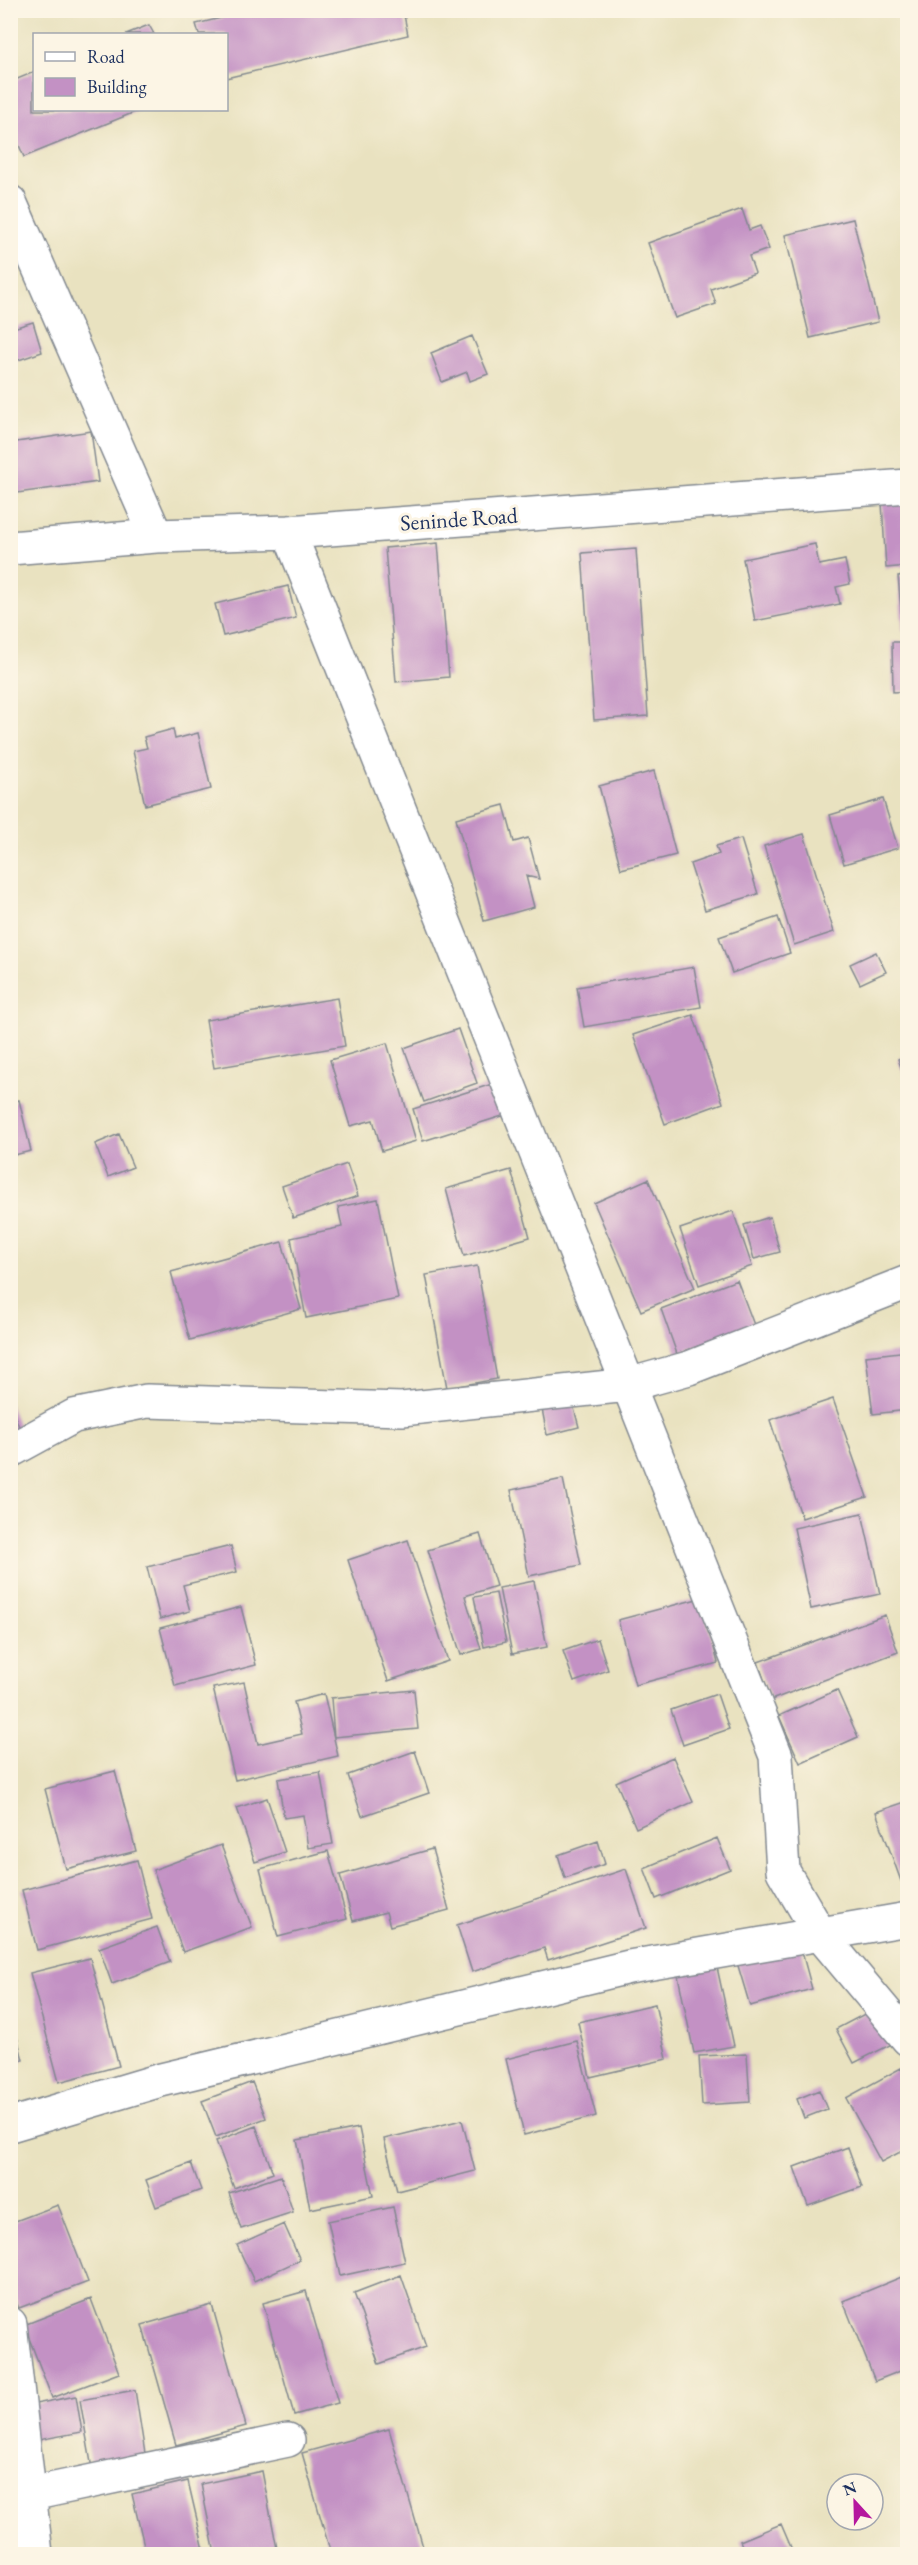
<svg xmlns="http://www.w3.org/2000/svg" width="918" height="2565" viewBox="0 0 918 2565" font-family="'EB Garamond',serif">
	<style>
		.building { fill: #c391c4 }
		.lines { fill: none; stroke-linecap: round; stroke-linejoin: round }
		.minor-casing { stroke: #82888f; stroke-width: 36 }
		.minor { stroke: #fff; stroke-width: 33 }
		.labels { text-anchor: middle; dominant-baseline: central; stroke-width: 6; stroke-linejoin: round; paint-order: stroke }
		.street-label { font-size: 22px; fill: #1b2f5e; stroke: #fcf5e5 }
	</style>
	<rect width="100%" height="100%" fill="#fcf5e5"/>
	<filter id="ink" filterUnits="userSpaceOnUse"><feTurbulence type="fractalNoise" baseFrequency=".0167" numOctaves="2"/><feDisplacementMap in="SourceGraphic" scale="12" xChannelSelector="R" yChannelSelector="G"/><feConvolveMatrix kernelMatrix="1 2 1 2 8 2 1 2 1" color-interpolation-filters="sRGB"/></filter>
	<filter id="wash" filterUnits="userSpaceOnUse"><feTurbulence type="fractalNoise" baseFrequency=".008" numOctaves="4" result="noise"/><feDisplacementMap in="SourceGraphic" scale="24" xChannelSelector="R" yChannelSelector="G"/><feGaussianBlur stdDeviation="1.35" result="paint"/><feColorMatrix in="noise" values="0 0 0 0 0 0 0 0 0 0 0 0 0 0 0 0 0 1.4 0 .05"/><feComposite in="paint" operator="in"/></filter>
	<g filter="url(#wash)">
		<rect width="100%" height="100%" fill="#e9e2c0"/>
		<g id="blocks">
			<path class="building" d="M 254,10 L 403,10 L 408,35 L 226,78 L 226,34 L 199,34 L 196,24 Z
				M 149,25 L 154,34 L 126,34 Z
				M 34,72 L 34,110 L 140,110 L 24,157 L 10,124 L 10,82 Z
				M 742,209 L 749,230 L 760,226 L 769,249 L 749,256 L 755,273 L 711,289 L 716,304 L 675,318 L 648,243 Z
				M 853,219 L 878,322 L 810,338 L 785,235 Z
				M 33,322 L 42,352 L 10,363 L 10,329 Z
				M 472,336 L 488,374 L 470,381 L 467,372 L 442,382 L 431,353 Z
				M 91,431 L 98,482 L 10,494 L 10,443 Z
				M 908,501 L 908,566 L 886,568 L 882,503 Z
				M 438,543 L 449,677 L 396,682 L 385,548 Z
				M 815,544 L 819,565 L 845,560 L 850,584 L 836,587 L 840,604 L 755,621 L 743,559 Z
				M 636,549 L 648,716 L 594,720 L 582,553 Z
				M 908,575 L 908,632 L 903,632 L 898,576 Z
				M 288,586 L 296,618 L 223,636 L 215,604 Z
				M 892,642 L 908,642 L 908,691 L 893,692 Z
				M 173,729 L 175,739 L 198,733 L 211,789 L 145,805 L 133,751 L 147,748 L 144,737 Z
				M 654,771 L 676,855 L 621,869 L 599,786 Z
				M 883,799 L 898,848 L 844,864 L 830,815 Z
				M 504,805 L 514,842 L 528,838 L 539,879 L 526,876 L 534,907 L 484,921 L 456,818 Z
				M 804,834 L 834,932 L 794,945 L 764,846 Z
				M 741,839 L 758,894 L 705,910 L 690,864 L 719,854 L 716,846 Z
				M 778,917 L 790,953 L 732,973 L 719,937 Z
				M 876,952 L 886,972 L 860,984 L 850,964 Z
				M 694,967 L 701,1007 L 584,1027 L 577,987 Z
				M 337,998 L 345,1046 L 214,1068 L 206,1020 Z
				M 693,1015 L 723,1103 L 665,1124 L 633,1035 Z
				M 458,1029 L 477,1083 L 424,1102 L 404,1048 Z
				M 387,1043 L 416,1141 L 382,1151 L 373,1120 L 350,1126 L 330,1060 Z
				M 908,1055 L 908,1084 L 907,1084 L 898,1059 Z
				M 505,1080 L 515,1112 L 423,1141 L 413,1109 Z
				M 19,1100 L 31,1151 L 10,1156 L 10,1102 Z
				M 119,1134 L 133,1167 L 108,1177 L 95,1144 Z
				M 347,1164 L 358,1196 L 293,1218 L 282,1186 Z
				M 511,1170 L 530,1237 L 464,1256 L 446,1189 Z
				M 648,1179 L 695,1288 L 641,1311 L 594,1203 Z
				M 378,1199 L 398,1299 L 306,1318 L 291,1238 L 342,1227 L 338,1207 Z
				M 733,1211 L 752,1266 L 699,1285 L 680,1229 Z
				M 770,1217 L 780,1252 L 754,1259 L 744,1225 Z
				M 282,1242 L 301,1309 L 190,1340 L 171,1272 Z
				M 477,1266 L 497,1379 L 447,1388 L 426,1275 Z
				M 737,1280 L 754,1325 L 677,1354 L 661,1309 Z
				M 908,1351 L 908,1410 L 873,1414 L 866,1356 Z
				M 833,1399 L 867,1497 L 802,1518 L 770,1420 Z
				M 572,1401 L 579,1427 L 547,1435 L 542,1409 Z
				M 10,1404 L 22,1434 L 10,1439 Z
				M 563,1479 L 581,1565 L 529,1576 L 511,1490 Z
				M 862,1513 L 880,1594 L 811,1609 L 794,1528 Z
				M 480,1534 L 496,1586 L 465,1596 L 481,1649 L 461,1655 L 428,1550 Z
				M 408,1540 L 448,1661 L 388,1681 L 348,1560 Z
				M 231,1546 L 237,1572 L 183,1585 L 190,1611 L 160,1619 L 147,1567 Z
				M 534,1581 L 547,1647 L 512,1654 L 499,1588 Z
				M 496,1593 L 506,1642 L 484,1647 L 474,1597 Z
				M 701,1598 L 718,1663 L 635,1685 L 618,1620 Z
				M 241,1607 L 256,1665 L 175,1686 L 160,1628 Z
				M 885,1615 L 898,1652 L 771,1700 L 758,1662 Z
				M 598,1639 L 608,1670 L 574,1682 L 563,1651 Z
				M 244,1682 L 258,1744 L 302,1734 L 294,1702 L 324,1694 L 338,1756 L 235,1780 L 213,1688 Z
				M 414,1690 L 418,1729 L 334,1737 L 331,1698 Z
				M 837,1690 L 858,1737 L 800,1763 L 779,1716 Z
				M 717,1694 L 729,1729 L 683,1745 L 671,1710 Z
				M 415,1751 L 429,1793 L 362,1816 L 348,1775 Z
				M 673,1757 L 693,1802 L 636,1828 L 616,1782 Z
				M 115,1771 L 136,1851 L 66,1869 L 45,1789 Z
				M 320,1772 L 333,1844 L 308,1848 L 303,1815 L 284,1818 L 278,1779 Z
				M 267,1798 L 285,1852 L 255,1862 L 237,1808 Z
				M 908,1801 L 908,1879 L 901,1881 L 876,1812 Z
				M 717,1838 L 730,1869 L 656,1899 L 644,1868 Z
				M 598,1841 L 605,1864 L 565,1878 L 558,1855 Z
				M 221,1845 L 252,1927 L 183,1952 L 153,1870 Z
				M 432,1849 L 449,1910 L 390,1926 L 386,1912 L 353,1921 L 340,1875 Z
				M 328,1851 L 347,1919 L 278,1937 L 260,1869 Z
				M 137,1860 L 152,1919 L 37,1950 L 22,1890 Z
				M 626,1869 L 646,1928 L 548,1960 L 544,1948 L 472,1972 L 457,1925 Z
				M 157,1927 L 170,1962 L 112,1984 L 99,1948 Z
				M 799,1941 L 812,1989 L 750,2006 L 736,1959 Z
				M 90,1958 L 119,2066 L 59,2082 L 30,1973 Z
				M 715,1958 L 734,2046 L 694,2053 L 676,1966 Z
				M 655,2004 L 667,2059 L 590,2077 L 578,2022 Z
				M 876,2008 L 894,2043 L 854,2063 L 836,2029 Z
				M 10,2010 L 23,2060 L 10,2063 Z
				M 577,2041 L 596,2116 L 524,2135 L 506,2059 Z
				M 747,2054 L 750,2102 L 702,2105 L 699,2056 Z
				M 901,2068 L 908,2081 L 908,2148 L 881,2162 L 846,2098 Z
				M 252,2082 L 266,2118 L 216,2137 L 202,2101 Z
				M 819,2090 L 827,2109 L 804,2118 L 797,2099 Z
				M 462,2120 L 475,2171 L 397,2191 L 384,2139 Z
				M 256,2126 L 273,2173 L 234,2188 L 216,2141 Z
				M 359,2128 L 373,2196 L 310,2209 L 297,2140 Z
				M 848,2147 L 862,2187 L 808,2206 L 794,2167 Z
				M 191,2163 L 201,2190 L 156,2207 L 146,2180 Z
				M 281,2176 L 293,2212 L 241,2229 L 229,2193 Z
				M 58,2205 L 88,2282 L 19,2308 L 10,2285 L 10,2223 Z
				M 393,2207 L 405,2262 L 340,2276 L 328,2221 Z
				M 284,2224 L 300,2260 L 254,2281 L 237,2245 Z
				M 401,2275 L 426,2347 L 379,2364 L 354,2293 Z
				M 904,2276 L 908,2284 L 908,2368 L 875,2381 L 843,2301 Z
				M 306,2291 L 338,2403 L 294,2415 L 263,2303 Z
				M 91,2299 L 119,2373 L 52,2398 L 24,2325 Z
				M 212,2305 L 246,2426 L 176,2445 L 142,2325 Z
				M 135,2390 L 146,2460 L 92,2469 L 80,2400 Z
				M 76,2396 L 82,2432 L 33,2441 L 25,2406 Z
				M 389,2429 L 425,2554 L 331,2554 L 302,2453 Z
				M 262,2471 L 278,2554 L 215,2554 L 201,2484 Z
				M 188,2481 L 205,2554 L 146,2554 L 132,2494 Z
				M 781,2524 L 793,2552 L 788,2554 L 746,2554 L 740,2541 Z"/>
		</g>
	</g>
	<g filter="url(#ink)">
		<use href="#blocks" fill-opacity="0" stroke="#82888f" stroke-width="1.5"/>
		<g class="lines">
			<g class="minor-casing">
				<path id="minor" d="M 10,202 L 156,536
					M 289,532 L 776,1756 L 783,1871 L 820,1934 L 908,2039
					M 10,548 L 156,536 L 289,532 L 908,486
					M 10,1451 L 74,1416 L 147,1401 L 402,1409 L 628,1385 L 689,1368 L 908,1282
					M 10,2125 L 161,2080 L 629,1967 L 908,1919
					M 10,2324 L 36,2554
					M 31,2494 L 288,2440"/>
			</g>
			<use href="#minor" class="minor"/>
		</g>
	</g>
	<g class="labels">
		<g class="street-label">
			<text transform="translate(459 519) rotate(-4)">Seninde Road</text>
		</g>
	</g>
	<rect width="918" height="2565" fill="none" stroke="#fcf5e5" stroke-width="36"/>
	<rect x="33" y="33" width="195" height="78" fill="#fcf5e5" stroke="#a2a6af" stroke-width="1.5"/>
	<rect x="45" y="52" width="30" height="9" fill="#ffffff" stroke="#a2a6af" stroke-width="1.5"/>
	<text x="87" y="63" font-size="18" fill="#1b2f5e">Road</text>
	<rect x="45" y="78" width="30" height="18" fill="#c391c4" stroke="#a2a6af" stroke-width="1.5"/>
	<text x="87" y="93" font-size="18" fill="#1b2f5e">Building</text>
	<g transform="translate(855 2502) rotate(338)"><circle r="28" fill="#fcf5e5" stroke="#a2a6af" stroke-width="1.5"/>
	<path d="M0-4.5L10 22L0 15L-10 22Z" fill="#b5179e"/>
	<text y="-9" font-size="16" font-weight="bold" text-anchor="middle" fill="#1b2f5e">N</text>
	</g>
</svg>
